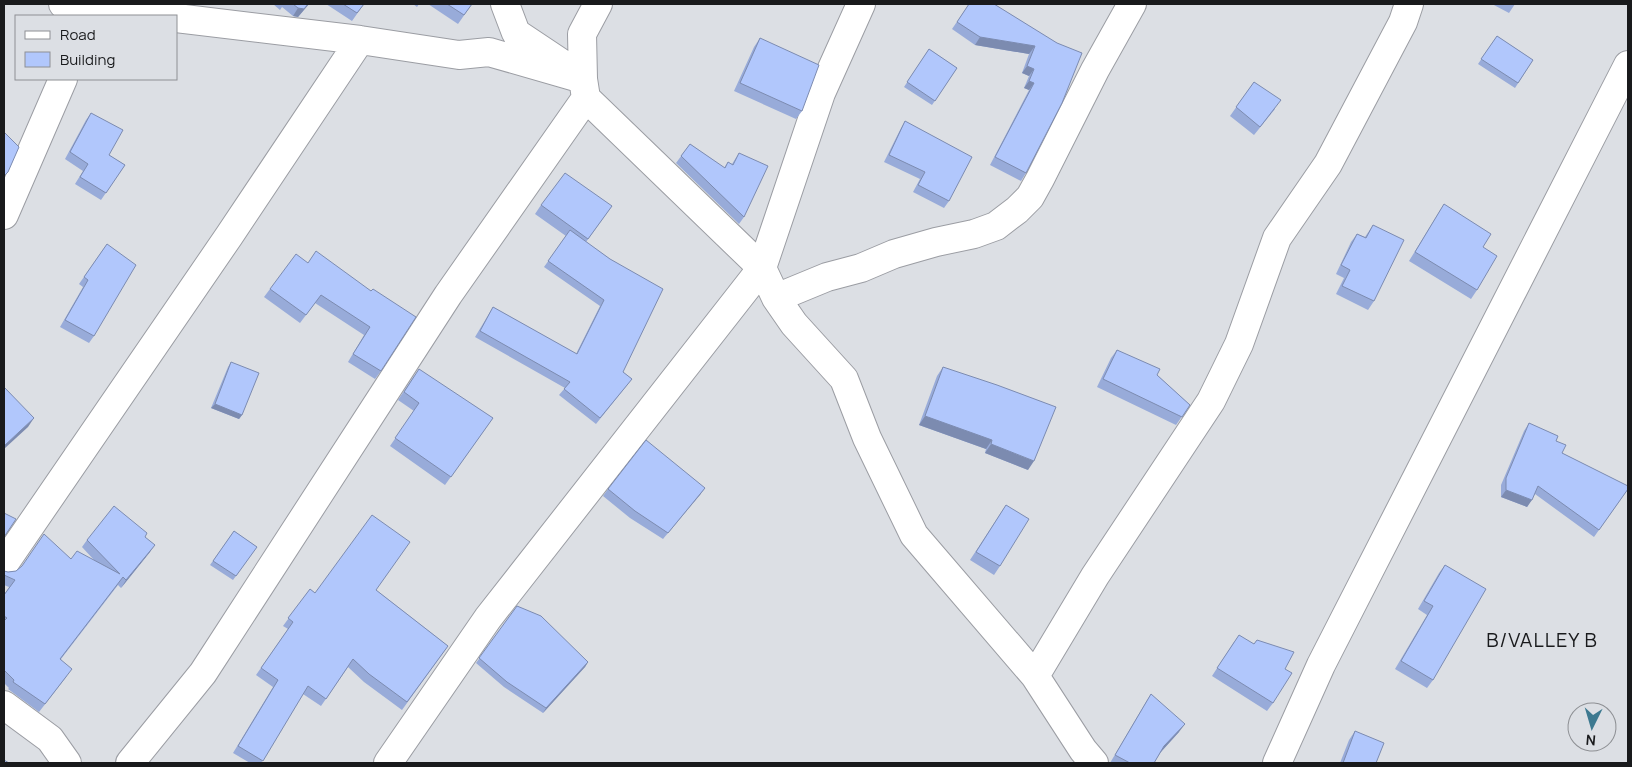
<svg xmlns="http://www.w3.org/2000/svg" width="1632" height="767" viewBox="0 0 1632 767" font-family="Manrope,sans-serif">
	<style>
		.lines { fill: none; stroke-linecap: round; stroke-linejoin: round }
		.minor-casing { stroke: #9b9da3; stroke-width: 30 }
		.minor { stroke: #fff; stroke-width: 28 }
		.wall { fill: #98abd9 }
		.shaded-wall { fill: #7c8bb0 }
		.building { fill: #b1c7fc; stroke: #7c8bb0 }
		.labels { text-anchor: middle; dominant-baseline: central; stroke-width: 4.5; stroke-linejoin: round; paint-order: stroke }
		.quarter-label { font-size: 20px; letter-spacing: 1px; fill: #191a1c; stroke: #dcdfe4 }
	</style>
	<rect width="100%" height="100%" fill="#dcdfe4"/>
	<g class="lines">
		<g class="minor-casing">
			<path id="minor" d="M 63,4 L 165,16
				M 505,4 L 516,33 L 564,65
				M 176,18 L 360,40 L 459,55 L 489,52 L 583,79 L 586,98 L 762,268 L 776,298 L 794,324 L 844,379 L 867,438 L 914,535 L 1035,676 L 1083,750 L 1094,763
				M 583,79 L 582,34 L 598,4
				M 4,215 L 63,79
				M 776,298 L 827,277 L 861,268 L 894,254 L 936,242 L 974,234 L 996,226 L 1017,210 L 1030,197 L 1040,179 L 1095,70 L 1132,4
				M 4,564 L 229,236 L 360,40
				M 1035,676 L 1095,576 L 1211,401 L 1239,344 L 1277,238 L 1328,164 L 1403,22 L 1409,4
				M 4,705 L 50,739 L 67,763
				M 130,763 L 203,673 L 448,295 L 586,98
				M 388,763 L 488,618 L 762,268 L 821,93 L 861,4
				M 1277,763 L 1321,665 L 1628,65"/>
		</g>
		<use href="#minor" class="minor"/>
	</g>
	<path class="wall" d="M 273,4 L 309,4 L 298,17 L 293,16 L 282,7 L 280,10 Z
		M 326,4 L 364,4 L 352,21 Z
		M 413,4 L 419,4 L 417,7 Z
		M 428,4 L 472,4 L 458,24 Z
		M 969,4 L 1057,43 L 1026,173 L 1021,181 L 990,165 L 1029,90 L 1024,88 L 1029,76 L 1022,73 L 1029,54 L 975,45 L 952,29 Z
		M 1492,4 L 1515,4 L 1509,13 Z
		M 1497,36 L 1533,60 L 1515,88 L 1478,64 Z
		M 760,38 L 802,111 L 796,119 L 734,91 L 754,47 Z
		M 929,49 L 957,68 L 932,105 L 904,87 Z
		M 1254,82 L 1275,109 L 1254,135 L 1230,116 Z
		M 91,113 L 109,155 L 125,165 L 101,200 L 75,184 L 83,171 L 65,159 L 86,120 Z
		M 905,121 L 949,201 L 944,208 L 913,192 L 920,179 L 884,162 L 901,128 Z
		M 690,144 L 724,168 L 728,162 L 732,164 L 739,153 L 744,217 L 739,224 L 676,163 Z
		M 1444,204 L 1483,247 L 1477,290 L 1471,299 L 1409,261 Z
		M 541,205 L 612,206 L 586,242 L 610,259 L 623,372 L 632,379 L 596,424 L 559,395 L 565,388 L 475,337 L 493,307 L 576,354 L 600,306 L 544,267 L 566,236 L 535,214 Z
		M 1373,225 L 1374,301 L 1368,310 L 1336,294 L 1344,278 L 1336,274 L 1351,242 L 1357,234 L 1365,237 Z
		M 107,244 L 94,336 L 89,343 L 60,327 L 83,287 L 79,284 Z
		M 308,263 L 371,291 L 381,371 L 375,379 L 348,362 L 364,335 L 315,303 L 300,323 L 264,297 L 270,289 Z
		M 1117,350 L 1157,375 L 1190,405 L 1176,425 L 1097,387 L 1111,358 Z
		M 231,362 L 242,415 L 239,419 L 211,408 L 228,367 Z
		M 943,367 L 1028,470 L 985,453 L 986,449 L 919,425 L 937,376 Z
		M 414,376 L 493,418 L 445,485 L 390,446 L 414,411 L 398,400 Z
		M 1529,423 L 1556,441 L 1562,453 L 1628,489 L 1594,537 L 1535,494 L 1527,507 L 1501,497 L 1501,485 L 1524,431 Z
		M 705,488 L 663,539 L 630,518 L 603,496 L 608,489 Z
		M 1006,505 L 1000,566 L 994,575 L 970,560 Z
		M 234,531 L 257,547 L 233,580 L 210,565 Z
		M 145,537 L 150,552 L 121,588 L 118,585 L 61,659 L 67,676 L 39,712 L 8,689 L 9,688 L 4,683 L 4,595 L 9,587 L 4,585 L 4,571 L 8,572 L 16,571 L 71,559 L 94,560 L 82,547 L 87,540 Z
		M 1445,565 L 1433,680 L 1427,688 L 1395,669 L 1427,615 L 1418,609 L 1439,573 Z
		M 310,589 L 315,593 L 376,590 L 448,646 L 402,710 L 364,682 L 348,667 L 321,706 L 303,694 L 261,763 L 250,763 L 233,753 L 273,687 L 256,675 L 288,629 L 283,626 Z
		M 517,606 L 588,662 L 585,667 L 543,713 L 504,687 L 476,663 Z
		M 1257,640 L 1285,669 L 1273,703 L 1267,711 L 1212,676 L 1234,642 L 1254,644 Z
		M 1151,694 L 1179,732 L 1161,752 L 1154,763 L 1110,763 L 1146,702 Z
		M 1355,731 L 1376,763 L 1340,763 L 1349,740 Z"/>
	<path class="shaded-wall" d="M 308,4 L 309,4 L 298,17 L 293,16 L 298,8 Z
		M 980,37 L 1035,46 L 1029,54 L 975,45 Z
		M 1027,66 L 1034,69 L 1029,76 L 1022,73 Z
		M 1029,81 L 1034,83 L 1029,90 L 1024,88 Z
		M 215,404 L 242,415 L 239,419 L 211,408 Z
		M 925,416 L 992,440 L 986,449 L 919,425 Z
		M 34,418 L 28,427 L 4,449 L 4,446 Z
		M 991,444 L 1034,461 L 1028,470 L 985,453 Z
		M 705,488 L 700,495 L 663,539 L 668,533 Z
		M 1506,490 L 1532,500 L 1527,507 L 1501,497 Z
		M 155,545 L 150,552 L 121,588 L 126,580 Z
		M 588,662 L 585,667 L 543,713 L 546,708 Z
		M 1185,724 L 1179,732 L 1159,754 L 1164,746 Z"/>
	<path class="building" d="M 293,4 L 308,4 L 304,9 L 298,8 Z
		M 343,4 L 364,4 L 357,13 Z
		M 447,4 L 472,4 L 464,15 Z
		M 969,4 L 994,4 L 1057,43 L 1082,53 L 1062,103 L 1026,173 L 995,157 L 1034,83 L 1029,81 L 1034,69 L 1027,66 L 1035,46 L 980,37 L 957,22 Z
		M 1497,36 L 1533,60 L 1518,83 L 1481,59 Z
		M 760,38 L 819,65 L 802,111 L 740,83 Z
		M 929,49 L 957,68 L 935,101 L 907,82 Z
		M 1254,82 L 1281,100 L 1260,127 L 1236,107 Z
		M 91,113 L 123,130 L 109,155 L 125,165 L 106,193 L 80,177 L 88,164 L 70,152 Z
		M 905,121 L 972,157 L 949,201 L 918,185 L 925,172 L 889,155 Z
		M 4,132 L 19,147 L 8,172 L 4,176 Z
		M 690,144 L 725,168 L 728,162 L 733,165 L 739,153 L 768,166 L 744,217 L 681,156 Z
		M 565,173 L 612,206 L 588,239 L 541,205 Z
		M 1444,204 L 1491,234 L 1483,247 L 1497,256 L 1477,290 L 1415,252 Z
		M 1373,225 L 1404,240 L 1374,301 L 1342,286 L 1350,270 L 1341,265 L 1357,234 L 1366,238 Z
		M 570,230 L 610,259 L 663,289 L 623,372 L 632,379 L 600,418 L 564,389 L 570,382 L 480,331 L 493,307 L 577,354 L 604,300 L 548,261 Z
		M 107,244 L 136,265 L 94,336 L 65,320 L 88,280 L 84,277 Z
		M 316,251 L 371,291 L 373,289 L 416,317 L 381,371 L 353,354 L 370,327 L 321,295 L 306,315 L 270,289 L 296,254 L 308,263 Z
		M 1117,350 L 1160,369 L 1157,375 L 1190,405 L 1182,417 L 1103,379 Z
		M 231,362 L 259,373 L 242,415 L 215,404 Z
		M 943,367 L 997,385 L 1056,407 L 1034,461 L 991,444 L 992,440 L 925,416 Z
		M 419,369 L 493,418 L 451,477 L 395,438 L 419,403 L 404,392 Z
		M 4,387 L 34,418 L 4,446 Z
		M 1529,423 L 1558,436 L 1556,441 L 1566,445 L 1562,453 L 1628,486 L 1628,489 L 1599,530 L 1538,486 L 1532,500 L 1506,490 L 1506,478 Z
		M 646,440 L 705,488 L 668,533 L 635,511 L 608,489 Z
		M 1006,505 L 1029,519 L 1000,566 L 976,552 Z
		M 114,506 L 147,533 L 145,537 L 155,545 L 126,580 L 123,577 L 60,659 L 72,669 L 45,704 L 13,682 L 14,680 L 4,670 L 4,621 L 7,618 L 4,616 L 4,595 L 15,580 L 4,575 L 4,571 L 8,572 L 16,571 L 22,566 L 44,534 L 71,559 L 77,551 L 120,574 L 87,540 Z
		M 4,513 L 16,519 L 4,537 Z
		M 372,515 L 410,542 L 376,590 L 448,646 L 407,702 L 369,674 L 353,659 L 326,699 L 308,686 L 263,761 L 238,746 L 278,680 L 261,668 L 293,622 L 288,618 L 310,589 L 315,593 Z
		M 234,531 L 257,547 L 236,576 L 213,561 Z
		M 1445,565 L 1486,589 L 1433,680 L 1401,661 L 1433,606 L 1424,601 Z
		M 517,606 L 541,616 L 588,662 L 546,708 L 507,682 L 479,658 Z
		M 1239,635 L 1254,644 L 1257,640 L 1294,652 L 1285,669 L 1292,673 L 1273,703 L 1217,668 Z
		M 1151,694 L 1185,724 L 1164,746 L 1154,763 L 1130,763 L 1115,755 Z
		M 1355,731 L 1384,743 L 1376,763 L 1343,763 Z
		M 4,760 L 9,763 L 4,763 Z"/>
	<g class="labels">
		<g class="quarter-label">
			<text x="1542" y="639">B/VALLEY B</text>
		</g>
	</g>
	<rect width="1632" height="767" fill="none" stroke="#191a1c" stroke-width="10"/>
	<rect x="15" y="15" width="162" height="65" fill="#dcdfe4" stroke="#8e9094"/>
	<rect x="25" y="31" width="25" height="8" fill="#ffffff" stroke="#8e9094"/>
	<text x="60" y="40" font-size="15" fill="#191a1c">Road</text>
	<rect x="25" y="52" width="25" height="15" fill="#b1c7fc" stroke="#8e9094"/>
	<text x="60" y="65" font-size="15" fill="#191a1c">Building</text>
	<g transform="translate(1592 727) rotate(185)"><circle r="24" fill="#dcdfe4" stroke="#8e9094"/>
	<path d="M0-4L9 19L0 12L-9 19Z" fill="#3d7990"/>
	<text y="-8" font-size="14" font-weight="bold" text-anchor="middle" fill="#191a1c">N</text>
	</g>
</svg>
